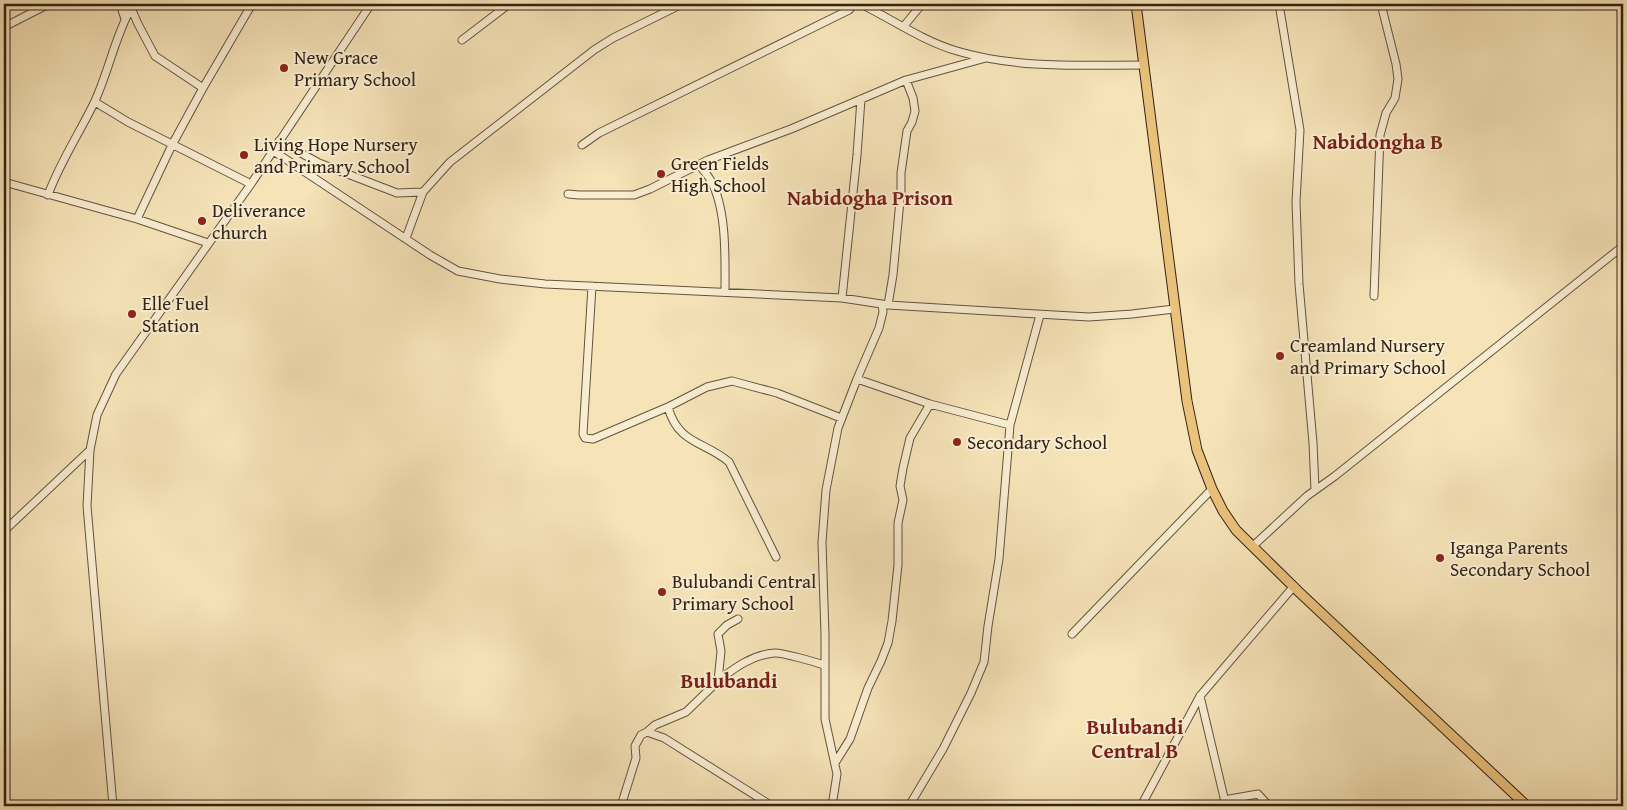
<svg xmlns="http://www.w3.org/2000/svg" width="1627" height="810" viewBox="0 0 1627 810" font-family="'Gentium Book Plus',serif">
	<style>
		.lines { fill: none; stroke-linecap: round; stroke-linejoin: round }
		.minor-casing { stroke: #64533e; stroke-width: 9 }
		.major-casing { stroke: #332315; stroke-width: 11 }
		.minor { stroke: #f9edd1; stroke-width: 7 }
		.major { stroke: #ebc27c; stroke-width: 9 }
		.poi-dot { fill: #8f2418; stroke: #f9edd1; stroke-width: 2 }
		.labels { text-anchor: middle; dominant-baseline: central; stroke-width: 4; stroke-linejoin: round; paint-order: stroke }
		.poi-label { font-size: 19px; fill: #332315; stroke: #f9edd1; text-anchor: start }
		.quarter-label { font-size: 21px; font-weight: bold; fill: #7a1f14; stroke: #f9edd1 }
	</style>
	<rect width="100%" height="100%" fill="#f6e3b8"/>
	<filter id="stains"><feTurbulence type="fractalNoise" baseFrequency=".004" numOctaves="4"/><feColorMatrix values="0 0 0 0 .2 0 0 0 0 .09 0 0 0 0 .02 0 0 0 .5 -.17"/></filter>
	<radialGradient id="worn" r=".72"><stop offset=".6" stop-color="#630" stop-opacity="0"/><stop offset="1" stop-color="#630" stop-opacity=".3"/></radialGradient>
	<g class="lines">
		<g class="minor-casing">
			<path id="minor" d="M 120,4 L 125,19
				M 861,4 C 893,20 923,41 957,51 C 1017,69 1082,65 1144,65
				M 1279,4 L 1300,130 L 1296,202 L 1299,284 L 1313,443 L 1315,490
				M 131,8 L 138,24 L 155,56 L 203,88 L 172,145 L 137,219
				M 904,26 L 922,4
				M 4,27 L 49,4
				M 462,40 L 509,4
				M 203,88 L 252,4
				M 95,102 L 128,122 L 251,184
				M 279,141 L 319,163 L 397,193 L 423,192 L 450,162 L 594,50 L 613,38 L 682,4
				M 582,145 L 599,133 L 849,10 L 854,4
				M 272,150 L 430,255 L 458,271 L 500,279 L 545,284 L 842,298 L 888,305 L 1089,317 L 1132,314 L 1174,309
				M 699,165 C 703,170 708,175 711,181 C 727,210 725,259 725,292
				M 4,182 L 137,219 L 208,243
				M 568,194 L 579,195 L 634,195 L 650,189 L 708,160 L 791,129 L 906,80 L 986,58
				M 48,195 C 60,162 79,134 94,103 C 109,71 115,36 132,6
				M 406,238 L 423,192
				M 592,286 L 583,434 L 585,438 L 593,439 L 668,407 L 707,387 L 732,381 L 777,393 L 841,418
				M 1374,296 L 1380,135 L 1386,113 L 1395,98 L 1398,79 L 1396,64 L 1381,4
				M 842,298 L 857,155 L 861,99
				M 888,305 L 893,275 L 901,190 L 901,173 L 907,131 L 912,122 L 915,111 L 913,98 L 906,80
				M 857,379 L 930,404 L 1010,425
				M 668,407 C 678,444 704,441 729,462 L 776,557
				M 4,531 L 90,450
				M 1253,546 L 1307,496 L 1335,476 L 1623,246
				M 1072,634 L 1212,489
				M 718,681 C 734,668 752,655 774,653 C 781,652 815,662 824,665
				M 1200,696 L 1226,806
				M 647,732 L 655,725 L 686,712 L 718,681 L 721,651 L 718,634 L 727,625 L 738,619
				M 835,763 L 850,739 L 868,688 L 881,661 L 888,643 L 892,621 L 898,565 L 898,523 L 903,500 L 900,486 L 903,468 L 910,438 L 930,404
				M 1224,800 L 1258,794 L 1269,806
				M 113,806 L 87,506 L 90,450 L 97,415 L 116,374 L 251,184 L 371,4
				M 621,806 L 636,758 L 635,746 L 641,735 L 647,732 L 664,738 L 772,806
				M 832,806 L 837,774 L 825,719 L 825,635 L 822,542 L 826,490 L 838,428 L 857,379 L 879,328 L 883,312 L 882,304
				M 909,806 L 943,749 L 971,693 L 984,662 L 988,626 L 999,559 L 1010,425 L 1040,315
				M 1141,806 L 1200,696 L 1294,586"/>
		</g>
		<g class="major-casing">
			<path id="major" d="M 1136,4 L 1187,401 L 1197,450 L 1212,489 L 1223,511 L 1236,530 L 1299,592 L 1527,806"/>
		</g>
		<use href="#minor" class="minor"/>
		<use href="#major" class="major"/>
	</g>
	<g class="poi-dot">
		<circle cx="284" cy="68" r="5"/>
		<circle cx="244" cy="155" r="5"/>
		<circle cx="661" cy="174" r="5"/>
		<circle cx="202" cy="221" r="5"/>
		<circle cx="132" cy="314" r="5"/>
		<circle cx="1280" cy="356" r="5"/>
		<circle cx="957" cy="442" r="5"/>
		<circle cx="1440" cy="558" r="5"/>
		<circle cx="662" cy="592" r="5"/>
	</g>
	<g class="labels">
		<g class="poi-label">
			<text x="294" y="57">New Grace<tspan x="294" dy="22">Primary School</tspan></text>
			<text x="254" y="144">Living Hope Nursery<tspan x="254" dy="22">and Primary School</tspan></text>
			<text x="671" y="163">Green Fields<tspan x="671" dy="22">High School</tspan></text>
			<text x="212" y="210">Deliverance<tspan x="212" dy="22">church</tspan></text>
			<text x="142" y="303">Elle Fuel<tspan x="142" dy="22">Station</tspan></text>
			<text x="1290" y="345">Creamland Nursery<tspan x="1290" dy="22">and Primary School</tspan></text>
			<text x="967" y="442">Secondary School</text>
			<text x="1450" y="547">Iganga Parents<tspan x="1450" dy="22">Secondary School</tspan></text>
			<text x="672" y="581">Bulubandi Central<tspan x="672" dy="22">Primary School</tspan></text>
		</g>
		<g class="quarter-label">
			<text x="1378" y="141">Nabidongha B</text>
			<text x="870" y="197">Nabidogha Prison</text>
			<text x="729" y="680">Bulubandi</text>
			<text x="1135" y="726">Bulubandi<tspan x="1135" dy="24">Central B</tspan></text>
		</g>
	</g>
	<rect width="1627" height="810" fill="none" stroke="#f6e3b8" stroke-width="20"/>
	<rect x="5" y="5" width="1617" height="800" fill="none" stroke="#332315" stroke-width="2.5"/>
	<rect x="10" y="10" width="1607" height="790" fill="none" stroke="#332315"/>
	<rect width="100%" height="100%" filter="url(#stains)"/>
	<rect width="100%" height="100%" fill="url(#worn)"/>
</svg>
